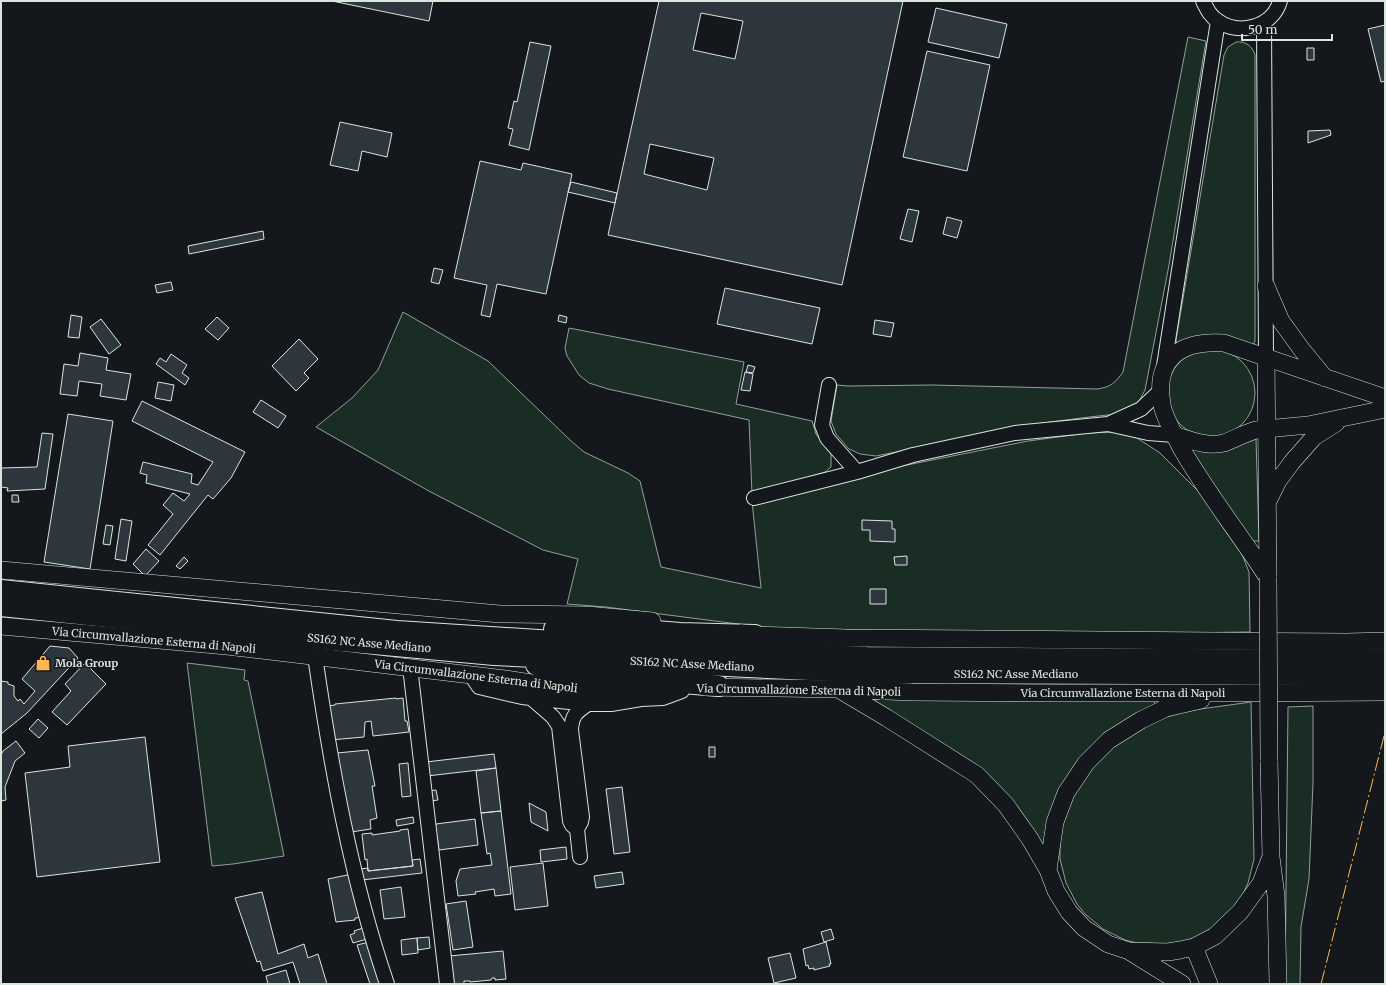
<svg xmlns="http://www.w3.org/2000/svg" width="1386" height="985" viewBox="0 0 1386 985" font-family="Merriweather,serif">
	<style>
		.green { fill: #1a2d24; stroke: #939e99 }
		.building { fill: #2c363c; stroke: #d8e6dc; fill-rule: evenodd }
		.lines { fill: none; stroke-linecap: round; stroke-linejoin: round }
		.minor-casing { stroke: #d8e6dc; stroke-width: 16 }
		.major-casing { stroke: #d8e6dc; stroke-width: 18 }
		.highway-casing { stroke: #d8e6dc; stroke-width: 22 }
		.minor { stroke: #14181c; stroke-width: 14 }
		.major { stroke: #14181c; stroke-width: 17 }
		.highway { stroke: #14181c; stroke-width: 20 }
		.major-bridge-casing { stroke: #d8e6dc; stroke-width: 18; stroke-linecap: butt }
		.major-bridge { stroke: #14181c; stroke-width: 17 }
		.power { stroke: #ffb74d; stroke-width: 1; stroke-dasharray: 14 3 2 3; stroke-linecap: butt }
		.labels { text-anchor: middle; dominant-baseline: central; stroke-width: 3; stroke-linejoin: round; paint-order: stroke }
		.street-label { font-size: 11px; fill: #d8e6dc; stroke: #14181c }
		.poi-label { font-size: 11px; font-weight: bold; fill: #d8e6dc; stroke: #14181c; text-anchor: start }
	</style>
	<rect width="100%" height="100%" fill="#14181c"/>
	<path class="green" d="M 1188,37 L 1206,41 L 1169,265 L 1145,390 L 1138,403 L 1117,414 L 1089,417 L 1028,425 L 876,456 L 860,454 L 849,449 L 836,434 L 831,421 L 837,385 L 848,386 L 932,385 L 1097,389 C 1111,387 1115,383 1123,372 Z
		M 1236,42 C 1246,41 1252,46 1255,55 L 1255,341 L 1254,344 L 1252,345 L 1177,344 L 1176,340 L 1224,55 L 1228,47 Z
		M 403,312 L 488,361 L 570,440 L 584,452 L 628,473 L 640,481 L 661,567 L 761,588 L 752,501 L 907,465 L 1028,441 L 1088,433 L 1115,432 L 1134,436 L 1160,453 L 1210,503 L 1238,544 L 1249,572 L 1250,632 L 1097,634 L 777,629 L 606,607 L 567,604 L 578,559 L 543,550 L 427,490 L 316,427 L 352,398 L 378,370 Z
		M 569,328 L 744,362 L 736,404 L 812,421 L 816,434 L 831,454 L 831,467 L 825,472 L 752,494 L 749,420 L 608,389 L 589,383 L 579,375 L 567,356 L 565,348 Z
		M1167 393a44 44 0 1 1 88 0a44 44 0 1 1-88 0Z
		M 1256,439 L 1259,541 L 1252,541 L 1188,447 L 1239,445 Z
		M 187,663 L 245,670 L 244,680 L 248,681 L 284,856 L 233,864 L 212,866 Z
		M 877,699 L 1153,701 L 1155,703 L 1155,706 L 1141,712 L 1114,727 L 1045,846 L 1031,830 L 874,701 Z
		M 1251,702 L 1254,859 L 1248,883 L 1243,894 L 1236,905 L 1219,923 L 1198,937 L 1174,944 L 1137,943 L 1125,940 L 1103,929 L 1085,914 L 1077,904 L 1066,883 L 1060,859 L 1060,830 L 1074,792 L 1092,765 L 1112,744 L 1154,721 L 1186,711 Z
		M 1313,706 L 1313,783 L 1309,879 L 1301,927 L 1300,984 L 1285,984 L 1288,707 Z"/>
	<path class="building" d="M 332,1 L 433,1 L 429,21 Z
		M 659,1 L 903,1 L 842,285 L 608,235 ZM 701,13 L 743,21 L 735,59 L 693,50 ZM 650,144 L 714,158 L 707,190 L 644,174 Z
		M 936,8 L 1007,24 L 999,58 L 928,42 Z
		M 1385,25 L 1385,81 L 1381,82 L 1368,29 Z
		M 530,42 L 551,46 L 529,150 L 509,145 L 513,129 L 508,128 L 514,101 L 517,102 Z
		M 1307,48 L 1314,48 L 1314,60 L 1307,60 Z
		M 927,51 L 990,65 L 967,171 L 903,157 Z
		M 340,122 L 392,133 L 387,157 L 362,151 L 358,171 L 330,165 Z
		M 1330,130 L 1331,135 L 1308,143 L 1308,131 Z
		M 480,161 L 521,170 L 523,163 L 572,174 L 546,294 L 497,284 L 490,317 L 481,315 L 487,285 L 454,278 Z
		M 571,182 L 617,193 L 615,203 L 568,192 Z
		M 908,209 L 919,211 L 912,242 L 900,239 Z
		M 947,217 L 962,221 L 957,238 L 943,234 Z
		M 263,231 L 264,239 L 189,254 L 188,246 Z
		M 434,268 L 443,270 L 439,284 L 431,282 Z
		M 171,282 L 173,290 L 157,293 L 155,285 Z
		M 725,288 L 820,308 L 812,344 L 717,324 Z
		M 71,315 L 82,317 L 79,338 L 68,337 Z
		M 559,315 L 567,317 L 566,323 L 558,321 Z
		M 217,317 L 229,328 L 218,340 L 205,329 Z
		M 101,319 L 121,345 L 109,354 L 90,327 Z
		M 875,320 L 894,323 L 891,337 L 873,334 Z
		M 299,339 L 318,359 L 304,373 L 309,378 L 296,391 L 272,366 Z
		M 80,353 L 108,358 L 106,370 L 131,374 L 126,400 L 100,396 L 102,384 L 79,381 L 77,396 L 60,394 L 64,364 L 78,366 Z
		M 171,354 L 187,365 L 182,373 L 189,378 L 185,385 L 156,364 L 160,358 L 166,362 Z
		M 748,365 L 755,367 L 753,373 L 746,372 Z
		M 745,372 L 753,374 L 750,391 L 741,390 Z
		M 158,382 L 174,385 L 171,401 L 155,398 Z
		M 261,400 L 286,416 L 278,428 L 253,412 Z
		M 142,401 L 245,452 L 231,478 L 213,499 L 208,495 L 160,555 L 148,545 L 173,514 L 163,505 L 173,493 L 184,501 L 190,494 L 146,483 L 147,475 L 140,473 L 143,462 L 192,474 L 191,483 L 198,485 L 213,462 L 132,421 Z
		M 68,414 L 113,421 L 90,569 L 44,562 Z
		M 42,433 L 53,434 L 45,489 L 7,491 L 8,488 L 1,487 L 1,468 L 37,467 Z
		M 12,495 L 18,495 L 19,502 L 12,502 Z
		M 121,519 L 132,521 L 126,561 L 115,559 Z
		M 862,520 L 892,521 L 892,529 L 895,529 L 895,542 L 870,541 L 870,530 L 862,530 Z
		M 106,525 L 113,526 L 110,545 L 103,544 Z
		M 146,549 L 159,561 L 145,576 L 133,564 Z
		M 907,556 L 907,565 L 895,565 L 894,557 Z
		M 184,557 L 188,561 L 180,569 L 176,566 Z
		M 870,589 L 886,589 L 886,604 L 870,604 Z
		M 50,646 L 69,648 L 78,658 L 27,713 L 1,734 L 1,681 L 8,682 L 8,684 L 14,686 L 14,696 L 18,701 L 20,699 L 24,704 L 35,691 L 22,679 Z
		M 85,663 L 106,684 L 67,725 L 52,712 L 71,691 L 65,684 Z
		M 396,698 L 396,699 L 403,698 L 405,721 L 407,721 L 409,732 L 373,736 L 371,721 L 365,722 L 364,737 L 330,740 L 328,706 L 335,705 L 335,704 Z
		M 38,719 L 48,728 L 39,738 L 29,729 Z
		M 145,737 L 160,862 L 37,877 L 25,773 L 70,767 L 68,746 Z
		M 16,741 L 25,753 L 15,761 L 5,787 L 6,800 L 1,801 L 1,755 L 3,751 Z
		M 709,747 L 715,747 L 715,757 L 709,757 Z
		M 368,750 L 375,786 L 372,786 L 377,818 L 370,820 L 371,829 L 351,832 L 337,753 Z
		M 494,754 L 496,768 L 427,776 L 426,762 Z
		M 408,763 L 411,796 L 402,797 L 399,764 Z
		M 496,768 L 501,811 L 481,813 L 476,771 Z
		M 622,787 L 630,852 L 614,854 L 606,789 Z
		M 436,790 L 438,800 L 431,801 L 429,791 Z
		M 529,803 L 546,812 L 548,831 L 531,822 Z
		M 501,811 L 511,894 L 495,896 L 494,889 L 475,892 L 476,894 L 458,896 L 456,881 L 460,869 L 492,865 L 490,853 L 487,854 L 481,813 Z
		M 413,817 L 414,823 L 397,826 L 396,820 Z
		M 475,819 L 478,845 L 439,850 L 437,836 L 433,837 L 432,826 L 436,825 L 436,824 Z
		M 408,829 L 413,866 L 368,871 L 367,859 L 365,860 L 362,834 L 372,833 L 372,835 L 400,831 L 400,830 Z
		M 566,847 L 567,859 L 541,862 L 540,850 Z
		M 420,859 L 422,873 L 362,880 L 360,869 L 368,868 L 368,871 L 413,866 L 412,860 Z
		M 543,863 L 548,906 L 515,910 L 510,867 Z
		M 622,872 L 624,884 L 596,888 L 594,876 Z
		M 352,874 L 363,917 L 355,918 L 355,920 L 336,922 L 328,879 Z
		M 401,887 L 405,917 L 384,919 L 380,890 Z
		M 262,892 L 278,954 L 304,944 L 308,958 L 318,954 L 327,984 L 300,984 L 293,962 L 263,971 L 260,961 L 257,962 L 235,898 Z
		M 466,901 L 473,947 L 453,950 L 446,904 Z
		M 363,928 L 367,939 L 353,943 L 350,935 L 355,933 L 354,931 Z
		M 831,929 L 834,939 L 824,942 L 821,932 Z
		M 429,937 L 430,948 L 418,950 L 417,938 Z
		M 417,938 L 418,953 L 402,955 L 401,940 Z
		M 369,942 L 382,984 L 370,984 L 357,945 Z
		M 826,942 L 831,964 L 829,964 L 830,966 L 814,970 L 814,968 L 809,969 L 808,965 L 806,966 L 803,949 Z
		M 503,951 L 506,979 L 495,980 L 495,978 L 492,978 L 491,980 L 470,982 L 470,981 L 464,981 L 464,984 L 452,984 L 449,956 Z
		M 790,953 L 796,978 L 774,983 L 768,958 Z
		M 286,970 L 290,984 L 268,984 L 266,976 Z"/>
	<g class="lines">
		<g class="minor-casing">
			<path id="minor" d="M 1203,1 C 1207,9 1210,16 1218,21 C 1239,36 1273,27 1280,1
				M 1264,23 L 1266,357
				M 1164,366 L 1218,21
				M 829,385 L 822,425 L 827,438 L 857,472
				M 1108,424 L 1141,409 L 1161,390
				M 754,498 L 857,472 L 913,455 L 1015,433 L 1108,424 L 1148,433 L 1174,435
				M 315,656 C 331,767 351,878 387,984
				M 410,667 L 447,984
				M 471,675 L 479,687 L 522,697 L 588,704 L 611,704 L 641,699 L 663,698 L 682,691
				M 531,698 L 553,717 L 559,726 L 570,821 L 572,825 L 577,829
				M 580,857 L 577,829 L 581,822 L 582,817 L 571,730 C 572,715 576,712 588,704"/>
		</g>
		<g class="major-casing">
			<path id="major" d="M 1266,286 L 1281,321 L 1302,350 L 1325,378
				M 1266,357 L 1268,577
				M 1174,435 C 1190,440 1207,447 1224,443 C 1235,439 1245,433 1256,430 L 1308,425 L 1385,409
				M 1268,501 L 1278,481 L 1292,462 L 1314,437 L 1336,423
				M 1,570 L 500,614 L 587,615 L 652,621
				M 1268,578 C 1239,533 1206,492 1180,446 C 1175,435 1163,416 1162,404 C 1154,358 1181,340 1224,343 L 1385,398
				M 1,626 L 227,646 L 505,679 L 570,689 L 624,692 L 673,689
				M 741,633 L 755,635 L 846,638 L 1347,642 L 1385,641
				M 705,687 L 838,689 L 912,692 L 1055,693 L 1226,693 L 1385,692
				M 840,690 L 887,718 L 977,775 L 1006,805 L 1030,839 L 1048,870 L 1056,891 L 1069,912 L 1084,928 L 1108,944 L 1129,951 L 1182,984
				M 1269,760 L 1271,857 L 1276,896 L 1278,984
				M 1048,870 L 1055,822 L 1066,793 L 1086,763 L 1109,740 L 1141,720 L 1166,708 L 1201,700
				M 1194,947 L 1209,984
				M 1129,951 L 1168,952 L 1180,950 L 1194,947 L 1215,936 L 1240,912 L 1261,883 L 1270,859"/>
		</g>
		<g class="highway-casing">
			<path id="highway" d="M 1,590 L 397,631 L 663,648 L 867,657 L 1344,660 L 1385,659
				M 1,606 L 309,638 L 494,655 L 872,673 L 1385,675
				M 554,629 L 619,628 L 680,633 L 755,635
				M 536,665 L 571,674 L 719,686"/>
		</g>
		<use href="#minor" class="minor"/>
		<use href="#major" class="major"/>
		<use href="#highway" class="highway"/>
		<g class="major-bridge-casing">
			<path id="major-bridge" d="M 1268,578 L 1269,760"/>
		</g>
		<use href="#major-bridge" class="major-bridge"/>
		<path class="power" d="M 1321,984 L 1385,732"/>
	</g>
	<defs>
		<g id="shop-bare" transform="scale(1.2)"><path d="M-5-2.5h2.3a2.7 3.5 0 0 1 5.4 0H5L5.5 6h-11ZM-1.5-2.5h3a1.5 2.3 0 0 0-3 0Z" fill="#ffb74d" stroke="#14181c" stroke-width="2.5" paint-order="stroke"/></g>
	</defs>
	<g fill-rule="evenodd">
		<use href="#shop-bare" x="43" y="663"/>
	</g>
	<g class="labels">
		<g class="street-label">
			<text transform="translate(154 640) rotate(5)">Via Circumvallazione Esterna di Napoli</text>
			<text transform="translate(369 643) rotate(5)">SS162 NC Asse Mediano</text>
			<text transform="translate(692 664) rotate(3)">SS162 NC Asse Mediano</text>
			<text x="1016" y="674">SS162 NC Asse Mediano</text>
			<text transform="translate(476 676) rotate(7)">Via Circumvallazione Esterna di Napoli</text>
			<text transform="translate(799 690) rotate(1)">Via Circumvallazione Esterna di Napoli</text>
			<text x="1123" y="693">Via Circumvallazione Esterna di Napoli</text>
		</g>
		<g class="poi-label">
			<text x="55" y="663">Mola Group</text>
		</g>
	</g>
	<rect width="1386" height="985" fill="none" stroke="#d8e6dc" stroke-width="4"/>
	<path d="M1242 34v6h90v-6" fill="none" stroke="#d8e6dc" stroke-width="2"/>
	<text x="1248" y="34" font-size="12" fill="#d8e6dc" stroke="#14181c" stroke-width="3" paint-order="stroke">50 m</text>
</svg>
